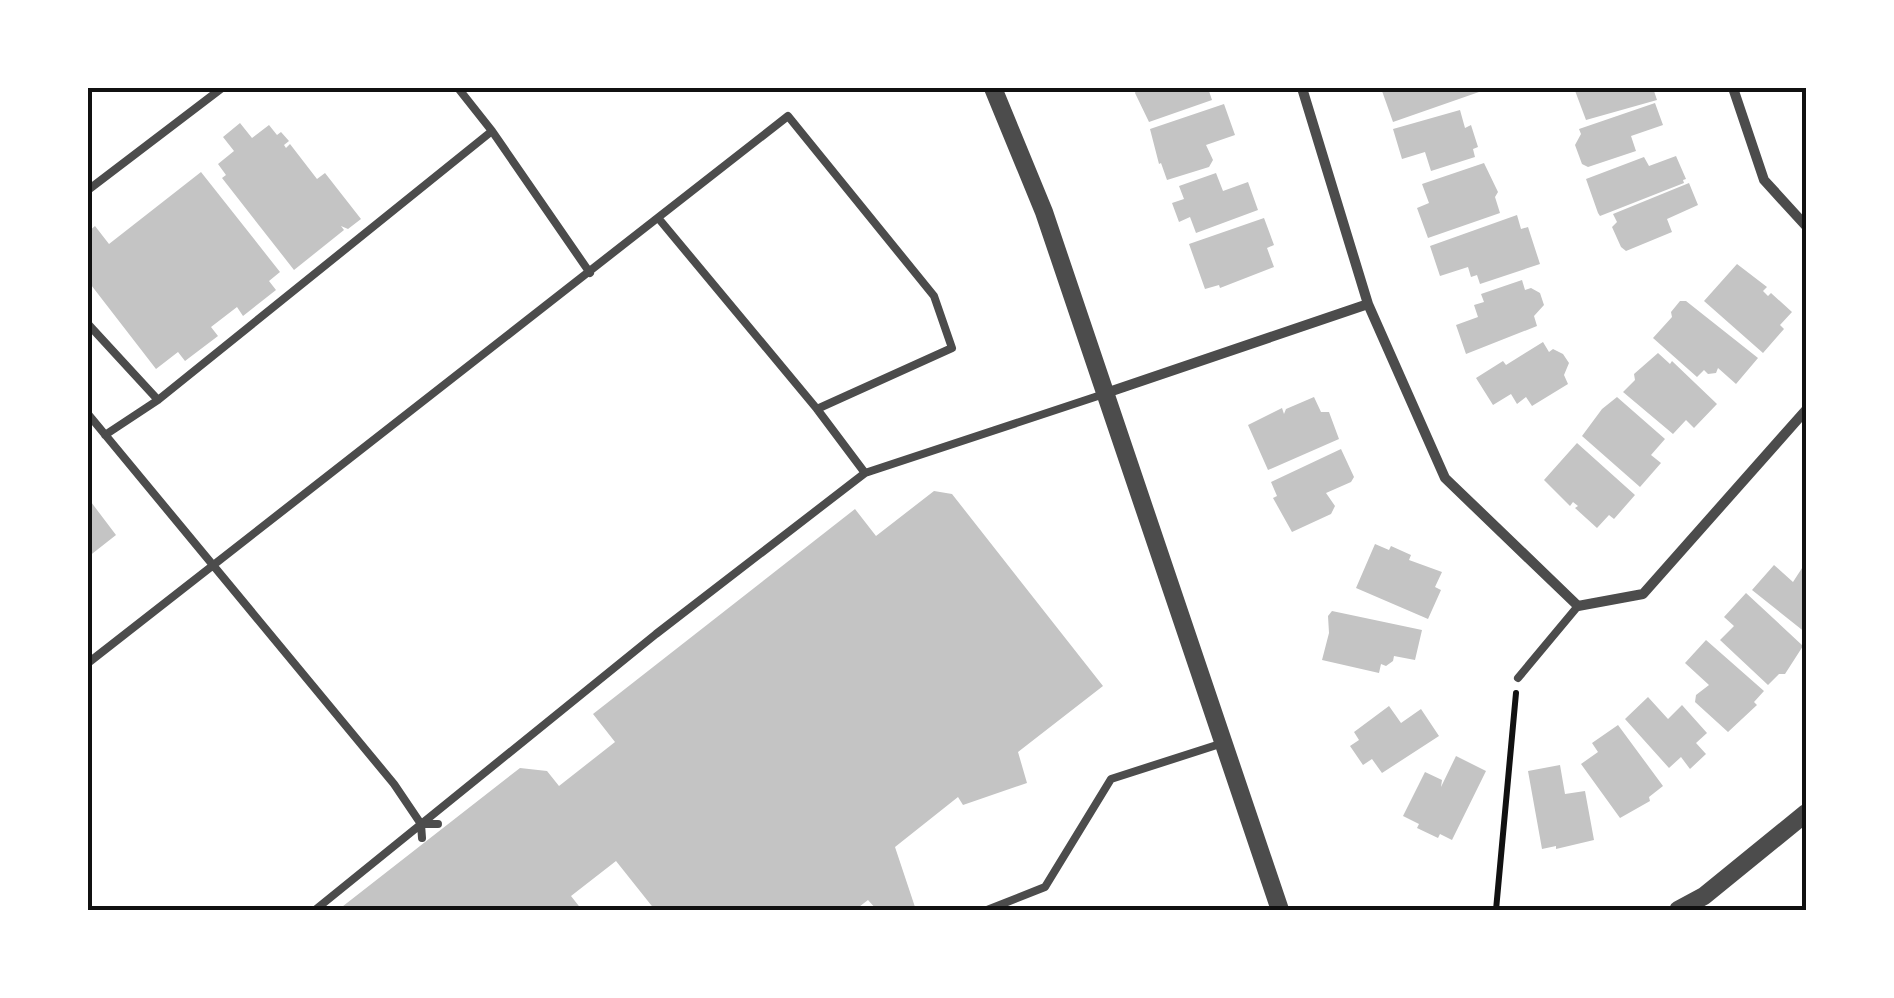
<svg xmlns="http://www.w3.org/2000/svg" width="1894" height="998" viewBox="0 0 1894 998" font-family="'PT Serif',serif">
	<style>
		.building { fill: #c4c4c4 }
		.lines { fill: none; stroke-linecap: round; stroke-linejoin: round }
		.path { stroke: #111; stroke-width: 6 }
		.service { stroke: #4c4c4c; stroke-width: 8 }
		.minor { stroke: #4c4c4c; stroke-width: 10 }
		.tertiary { stroke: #4c4c4c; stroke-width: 18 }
		.neatline { fill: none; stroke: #111; stroke-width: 4 }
	</style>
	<rect width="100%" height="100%" fill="#fff"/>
	<path class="building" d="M 1137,88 L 1208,88 L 1212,100 L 1149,122 L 1135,93 Z
		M 1393,88 L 1477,88 L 1479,92 L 1393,122 L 1382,91 Z
		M 1574,88 L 1653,88 L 1657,100 L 1586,120 Z
		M 1655,103 L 1663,125 L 1631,136 L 1636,151 L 1588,167 L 1582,164 L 1575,145 L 1581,134 L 1579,129 Z
		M 1224,104 L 1235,135 L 1206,145 L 1213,160 L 1209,167 L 1167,180 L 1161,163 L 1159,164 L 1150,129 Z
		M 1460,110 L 1465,128 L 1471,125 L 1478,147 L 1473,149 L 1475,157 L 1431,171 L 1425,152 L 1402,159 L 1393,129 Z
		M 240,123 L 252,138 L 269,125 L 277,135 L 281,132 L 289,141 L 284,145 L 286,148 L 290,144 L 317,179 L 325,173 L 361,219 L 348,229 L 341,226 L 344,230 L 294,270 L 222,178 L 226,175 L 218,164 L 234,151 L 223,137 Z
		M 1676,156 L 1686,179 L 1683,180 L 1684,183 L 1600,216 L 1598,213 L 1586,179 L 1644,157 L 1649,166 Z
		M 1484,163 L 1498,192 L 1495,197 L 1500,213 L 1428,238 L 1417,208 L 1429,203 L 1422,184 Z
		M 201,172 L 280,272 L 269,281 L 276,290 L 243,316 L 237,307 L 211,327 L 218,336 L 185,361 L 178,352 L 156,369 L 88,281 L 88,232 L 95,226 L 109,244 Z
		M 1216,173 L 1223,191 L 1248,182 L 1258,210 L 1196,233 L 1190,217 L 1179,222 L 1172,203 L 1184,199 L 1179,186 Z
		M 1689,183 L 1698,205 L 1667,219 L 1672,232 L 1626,251 L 1621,247 L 1612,227 L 1617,222 L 1613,214 Z
		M 1517,215 L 1521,229 L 1528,227 L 1540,264 L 1480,284 L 1477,275 L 1471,277 L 1468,267 L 1440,276 L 1430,246 Z
		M 1264,218 L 1274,245 L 1267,248 L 1274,267 L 1220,288 L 1219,285 L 1205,289 L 1189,244 Z
		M 1737,264 L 1767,287 L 1763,291 L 1768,296 L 1771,293 L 1792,312 L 1780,325 L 1784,329 L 1763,353 L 1704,301 Z
		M 1522,280 L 1525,290 L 1531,288 L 1540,293 L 1544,305 L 1534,316 L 1537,326 L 1466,354 L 1456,325 L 1478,317 L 1474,305 L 1484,302 L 1481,294 Z
		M 1680,301 L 1686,301 L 1758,358 L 1736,384 L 1718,368 L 1716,373 L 1708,374 L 1704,370 L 1697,377 L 1653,338 L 1672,317 L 1671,312 Z
		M 1543,342 L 1549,352 L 1553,349 L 1563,354 L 1569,363 L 1564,375 L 1568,384 L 1532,406 L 1526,397 L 1517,404 L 1511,394 L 1493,405 L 1476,378 L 1503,361 L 1506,365 Z
		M 1658,353 L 1670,364 L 1672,361 L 1717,404 L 1694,428 L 1686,420 L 1673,434 L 1623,392 L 1635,380 L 1634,374 Z
		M 1314,397 L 1321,412 L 1329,412 L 1339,439 L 1268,470 L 1248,425 L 1282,408 L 1284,414 L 1286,409 Z
		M 1617,397 L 1665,439 L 1651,455 L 1661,463 L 1640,487 L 1582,436 L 1602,409 Z
		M 1577,443 L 1635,495 L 1614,519 L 1609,515 L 1597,528 L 1575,508 L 1578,506 L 1573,502 L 1570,506 L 1544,480 Z
		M 1341,449 L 1354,477 L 1351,482 L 1326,493 L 1335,506 L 1331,514 L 1292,532 L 1273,498 L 1277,496 L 1271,482 Z
		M 934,491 L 952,494 L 1103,686 L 1018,752 L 1027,783 L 963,805 L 958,797 L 895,847 L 916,910 L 877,910 L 868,900 L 855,910 L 655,910 L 616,861 L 571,896 L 582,910 L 338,910 L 520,768 L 547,771 L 559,786 L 615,742 L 593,714 L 855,509 L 876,536 Z
		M 88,498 L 116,535 L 88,557 Z
		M 1375,544 L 1389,550 L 1391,546 L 1411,555 L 1409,560 L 1442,572 L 1435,587 L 1441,590 L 1428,619 L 1356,588 Z
		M 1774,565 L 1793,582 L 1804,565 L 1806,568 L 1806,633 L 1752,590 Z
		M 1746,593 L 1803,646 L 1785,674 L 1779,674 L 1768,685 L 1720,640 L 1734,626 L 1724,617 Z
		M 1332,611 L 1422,630 L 1415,660 L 1394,656 L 1393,661 L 1386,666 L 1381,664 L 1379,673 L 1322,660 L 1329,633 L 1328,616 Z
		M 1706,640 L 1764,691 L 1754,702 L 1757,705 L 1728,732 L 1695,702 L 1696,695 L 1709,685 L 1685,663 Z
		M 1648,697 L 1668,719 L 1682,705 L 1707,733 L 1696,743 L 1706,754 L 1690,769 L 1681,757 L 1669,768 L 1625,719 Z
		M 1389,706 L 1401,723 L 1421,709 L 1439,736 L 1382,773 L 1372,759 L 1363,765 L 1350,746 L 1359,740 L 1354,732 Z
		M 1618,725 L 1663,786 L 1649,797 L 1650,801 L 1620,818 L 1581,764 L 1598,752 L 1592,743 Z
		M 1456,756 L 1486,771 L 1452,840 L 1440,834 L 1438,838 L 1417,828 L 1419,824 L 1403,816 L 1425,772 L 1442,780 L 1441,787 Z
		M 1560,765 L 1565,794 L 1585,791 L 1594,840 L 1556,849 L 1556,846 L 1542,849 L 1528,771 Z"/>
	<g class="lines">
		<path class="path" d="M 1496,910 L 1516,693"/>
		<path class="service" d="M 458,88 L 492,131 L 590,273
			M 88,190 L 222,88
			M 659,219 L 817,409 L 865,473
			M 88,324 L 158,400 L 105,435
			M 158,400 L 492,131
			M 88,414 L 394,784 L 421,824 L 422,838
			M 88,663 L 788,116 L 934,296 L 952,348 L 817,409
			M 1518,678 L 1578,606
			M 421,824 L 438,824
			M 315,910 L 656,634 L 865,473 L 1104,394
			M 987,910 L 1045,887 L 1111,779 L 1223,743"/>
		<path class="minor" d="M 1302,88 L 1368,304 L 1445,478 L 1578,606 L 1643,594 L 1806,410
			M 1733,88 L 1764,180 L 1806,226
			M 1106,393 L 1368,304"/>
		<path class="tertiary" d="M 993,88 L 1044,212 L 1280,910
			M 1678,910 L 1704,896 L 1806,813"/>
	</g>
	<rect width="1894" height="998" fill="none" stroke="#ffffff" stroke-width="180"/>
	<rect x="90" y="90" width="1714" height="818" class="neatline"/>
</svg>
